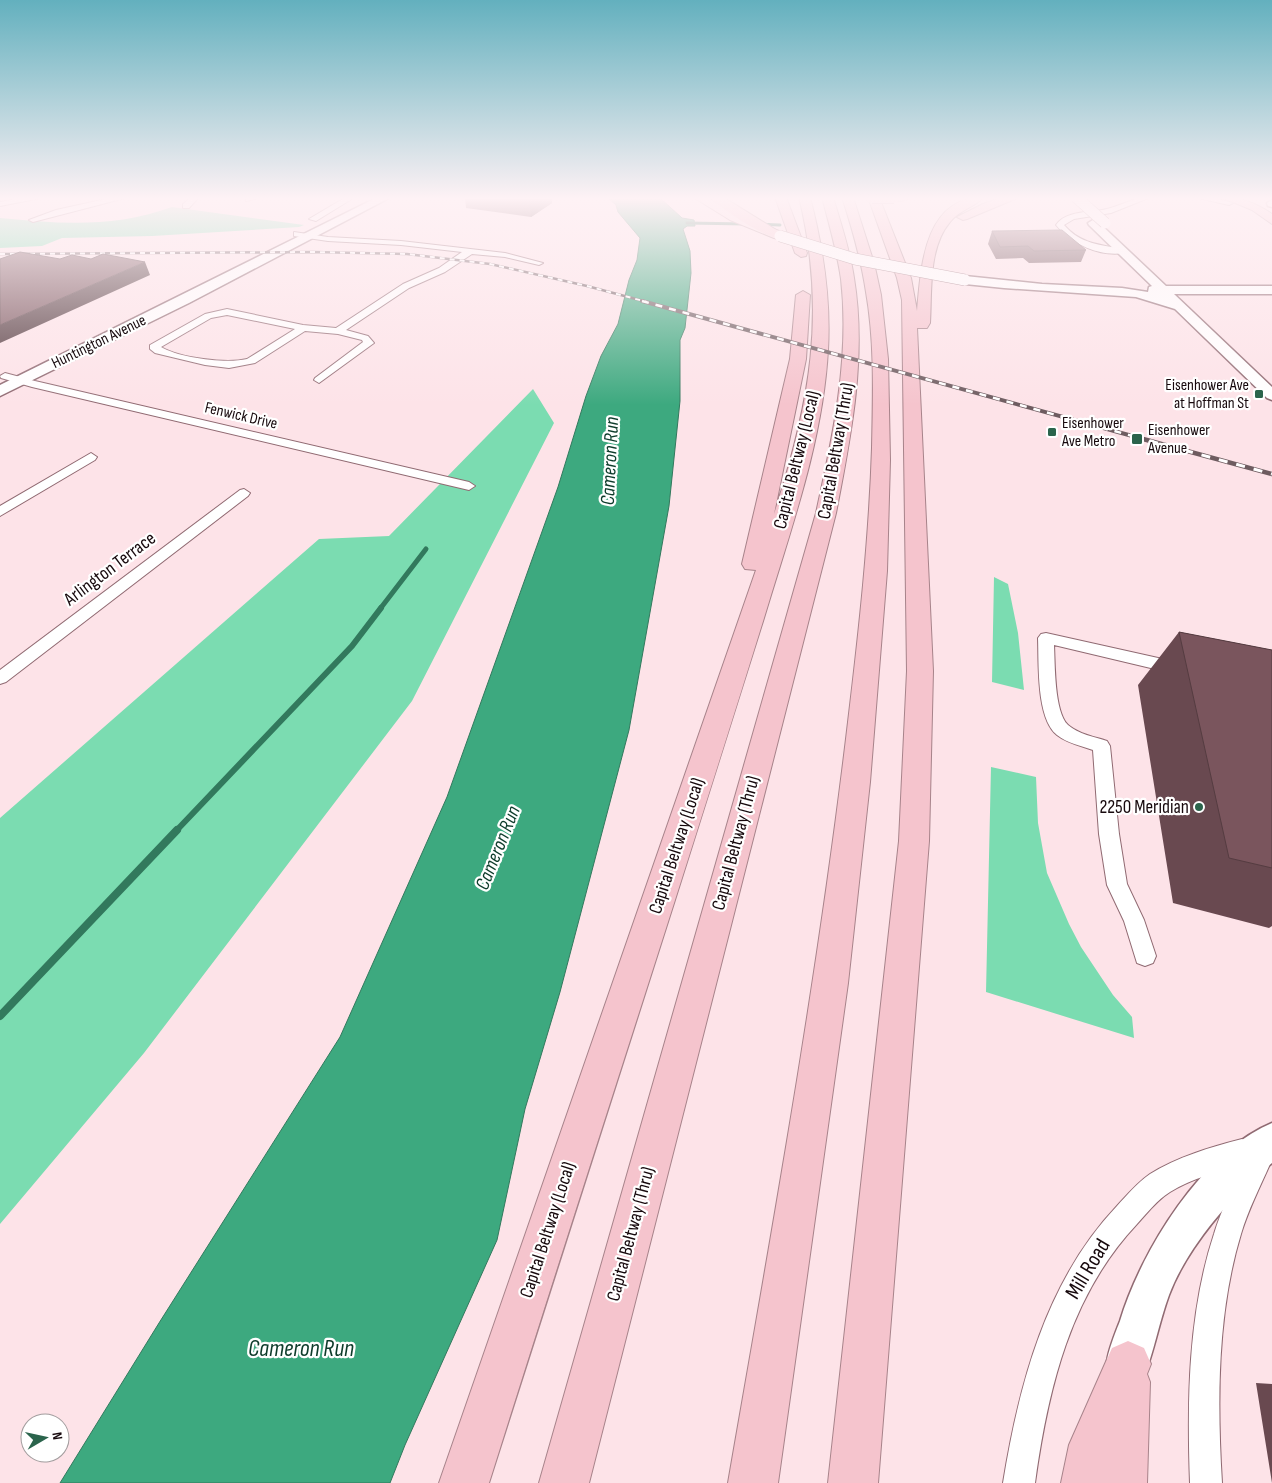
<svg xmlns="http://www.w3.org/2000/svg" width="1272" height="1483" viewBox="0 0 1272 1483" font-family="'Sofia Sans Condensed',sans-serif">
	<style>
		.green { fill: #7bdcb1 }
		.water { fill: #3da97f; stroke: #32795d }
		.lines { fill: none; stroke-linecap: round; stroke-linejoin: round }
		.stream-far3 { stroke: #32795d; stroke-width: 3 }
		.stream-far2 { stroke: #32795d; stroke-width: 5 }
		.stream-far1 { stroke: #32795d; stroke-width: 6 }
		.stream { stroke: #32795d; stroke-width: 8 }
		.minor-casing { stroke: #906a72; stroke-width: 2 }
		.secondary-casing { stroke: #906a72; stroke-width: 3 }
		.primary-casing { stroke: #a7838a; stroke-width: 2 }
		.motorway-casing { stroke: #a7838a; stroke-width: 2 }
		.minor { fill: #fff; fill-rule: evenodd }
		.secondary { fill: #fff; fill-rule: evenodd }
		.primary { fill: #f9dce1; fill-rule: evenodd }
		.motorway { fill: #f5c4cd; fill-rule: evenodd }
		.rail-far2-casing { stroke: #6e5c60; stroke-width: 2.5 }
		.rail-far1-casing { stroke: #6e5c60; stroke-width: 4 }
		.rail-casing { stroke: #6e5c60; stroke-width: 4.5 }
		.rail-far2 { stroke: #fff; stroke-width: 2; stroke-dasharray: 5; stroke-linecap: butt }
		.rail-far1 { stroke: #fff; stroke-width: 2.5; stroke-dasharray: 7; stroke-linecap: butt }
		.rail { stroke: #fff; stroke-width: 3; stroke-dasharray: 9; stroke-linecap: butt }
		.secondary-bridge-casing { stroke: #906a72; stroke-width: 12; stroke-linecap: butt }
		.motorway-bridge-casing { stroke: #a7838a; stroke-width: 14; stroke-linecap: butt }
		.secondary-bridge { stroke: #fff; stroke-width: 11 }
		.motorway-bridge { stroke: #f5c4cd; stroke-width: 12 }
		.wall { fill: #694950 }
		.shaded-wall { fill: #553c41 }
		.building { fill: #7a555d; stroke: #553c41 }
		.poi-dot { fill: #2b644c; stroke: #fff; stroke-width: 2 }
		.labels { text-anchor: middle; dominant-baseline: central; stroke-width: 4.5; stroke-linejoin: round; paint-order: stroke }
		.far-street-label { font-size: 16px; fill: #17090d; stroke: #fff }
		.far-poi-label { font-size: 16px; fill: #17090d; stroke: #fff; text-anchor: start }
		.street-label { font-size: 19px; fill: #17090d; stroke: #fff }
		.poi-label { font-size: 19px; fill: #17090d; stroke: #fff; text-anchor: end }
		.water-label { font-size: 20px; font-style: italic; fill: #0e3c2b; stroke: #fff }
		.near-street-label { font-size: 22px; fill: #17090d; stroke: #fff }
		.near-water-label { font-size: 24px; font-style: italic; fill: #0e3c2b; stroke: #fff }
	</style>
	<rect width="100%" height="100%" fill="#fde3e8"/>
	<path class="green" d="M 172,207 L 304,225 L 299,227 L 152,236 L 62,238 L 42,246 L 0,248 L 0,218 C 61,224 114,228 172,207 Z
		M 533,389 L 554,423 L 412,701 L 144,1053 L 0,1224 L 0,818 L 319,539 L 389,536 Z
		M 994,577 L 1008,584 L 1018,633 L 1024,690 L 992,682 Z
		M 991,767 L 1036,777 L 1038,823 L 1047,873 L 1069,924 L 1081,947 L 1113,995 L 1132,1017 L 1134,1038 L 986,992 Z"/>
	<path class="water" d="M 607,197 L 659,197 L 682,218 L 694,220 L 695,226 L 687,226 L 683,229 L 690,251 L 691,273 L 685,328 L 680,340 L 680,401 L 669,506 L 629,730 L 560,992 L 525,1109 L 497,1240 L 405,1445 L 390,1483 L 60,1483 L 159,1323 L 340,1037 L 447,797 L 558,487 L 586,396 L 601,356 L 618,324 L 629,280 L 637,260 L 640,238 L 618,212 L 616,205 Z"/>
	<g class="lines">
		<path class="stream-far3" d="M 687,223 L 747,224
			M 759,224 L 780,225"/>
		<path class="stream-far2" d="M 380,609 L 426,549"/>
		<path class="stream-far1" d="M 176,831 L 352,646 L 381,608"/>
		<path class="stream" d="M 0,1016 L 177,830"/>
		<g class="minor-casing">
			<path id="minor" d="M 28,197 L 46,197 L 0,206 L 0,202 Z
				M 115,197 L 129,197 L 33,222 L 29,220 L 56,210 Z
				M 192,197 L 199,197 L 189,208 L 183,208 L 183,204 Z
				M 246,197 L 263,197 L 246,201 Z
				M 346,197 L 355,197 L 316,221 L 309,219 Z
				M 1141,197 L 1151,197 L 1111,213 L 1074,219 L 1064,225 C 1080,244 1101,245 1124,249 L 1124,253 C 1100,257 1071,244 1056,225 C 1066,210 1091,213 1107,209 C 1118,206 1129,201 1141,197 Z
				M 1194,197 L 1210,197 L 1233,203 L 1229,205 Z
				M 294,232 L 328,237 L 401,241 L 505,253 L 543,263 L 539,265 L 505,257 L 472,254 L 445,272 L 409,288 L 346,330 L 368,336 L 374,343 L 319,383 L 314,380 L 315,378 L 363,342 L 362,340 L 338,334 L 305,331 L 255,363 L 229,368 L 205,365 L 155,353 L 150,349 L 150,345 L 205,314 L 227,309 L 303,325 L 336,328 L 403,284 L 439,268 L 462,252 L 401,245 L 328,241 L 294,236 ZM 227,315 L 295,329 L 247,359 C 226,364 180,358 161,347 L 211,318 Z
				M 5,373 L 35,381 L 469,482 L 475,486 L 469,490 L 32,387 L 1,378 L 0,376 Z
				M 91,453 L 97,457 L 95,460 L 0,516 L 0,506 Z
				M 244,489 L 250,493 L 248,496 L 6,682 L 0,684 L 0,670 L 240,490 Z
				M 1046,633 L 1176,662 L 1182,664 L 1184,668 L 1182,672 L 1176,674 L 1054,645 C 1055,663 1054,712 1068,725 C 1078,734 1095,737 1107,741 L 1110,746 L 1119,834 L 1127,884 L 1144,920 L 1156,956 L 1153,963 L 1145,966 L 1137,963 L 1124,921 L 1107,885 L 1099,834 L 1093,750 C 1081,746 1067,743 1057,735 C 1036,718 1039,663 1038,638 L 1041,634 Z
				M 1242,1139 L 1251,1143 L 1255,1152 L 1257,1151 L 1266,1155 L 1270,1164 C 1260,1187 1248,1210 1241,1234 C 1217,1313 1217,1401 1222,1483 L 1190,1483 C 1187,1401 1188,1313 1214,1234 C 1221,1210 1233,1187 1244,1164 C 1218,1172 1193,1178 1170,1192 C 1157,1200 1147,1213 1137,1224 C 1070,1295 1048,1389 1035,1483 L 1003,1483 C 1019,1384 1046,1281 1117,1206 C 1127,1195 1137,1183 1150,1174 C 1177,1157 1211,1147 1242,1139 Z"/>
		</g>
		<g class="secondary-casing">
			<path id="secondary" d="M 378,197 L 391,197 L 189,303 L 0,396 L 0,385 Z
				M 1272,200 L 1272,207 L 1268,206 L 1267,203 Z
				M 1093,220 L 1097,221 L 1166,286 L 1272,286 L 1272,294 L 1174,294 L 1272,387 L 1272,400 L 1267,398 L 1175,309 L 1136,297 L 1004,288 L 965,284 L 959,280 L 965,276 L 1042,284 L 1122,288 L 1148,292 L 1149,287 L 1152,286 L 1089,225 L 1088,223 Z
				M 1272,1123 L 1272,1163 C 1233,1193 1186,1249 1169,1295 C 1159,1322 1154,1352 1143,1379 L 1128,1385 L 1113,1379 C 1111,1375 1108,1369 1107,1365 C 1106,1356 1116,1331 1120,1321 C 1141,1251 1202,1152 1272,1123 Z"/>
		</g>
		<g class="primary-casing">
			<path id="primary" d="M 693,197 L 706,197 L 738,216 L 782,232 L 784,235 L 778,239 L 774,238 L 730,220 Z"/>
		</g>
		<g class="motorway-casing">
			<path id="motorway" d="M 710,197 L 723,197 L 786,236 L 784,239 C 771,242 719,208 710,197 Z
				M 775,197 L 786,197 L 807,253 L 806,256 L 801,257 L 795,253 Z
				M 799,197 L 810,197 C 823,247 831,298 828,350 C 823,442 790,531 764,618 C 735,712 705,806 675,900 C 613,1094 550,1288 489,1483 L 439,1483 L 756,570 L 745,569 L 742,564 L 790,359 L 796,295 L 803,291 L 810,295 L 806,359 L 774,514 C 810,404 827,312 799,197 Z
				M 822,197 L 833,197 C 841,224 850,250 854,278 C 867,357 851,436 836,513 L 589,1483 L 539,1483 L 816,513 C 833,436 850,358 841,279 C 837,251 829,224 822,197 Z
				M 842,197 L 853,197 L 874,263 L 881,295 L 888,359 L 890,460 L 887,571 L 870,782 L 848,983 L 778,1483 L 728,1483 C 772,1230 818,977 848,722 C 859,631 869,540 872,448 C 873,396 875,343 866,292 C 861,259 852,228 842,197 Z
				M 868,197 L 879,197 L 911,278 L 917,311 C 921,267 924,197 984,197 C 975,207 959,210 950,222 C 928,248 932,291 930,323 L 927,328 L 917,328 L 933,671 L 929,841 L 878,1483 L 828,1483 L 899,841 L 907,671 L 902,300 L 897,278 Z
				M 889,197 L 910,197 C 906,202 893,202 889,197 Z
				M 1003,197 L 1020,197 L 967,219 L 963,220 L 957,217 L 983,204 Z
				M 1221,197 C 1241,197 1256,203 1272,214 L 1272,224 L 1252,210 Z
				M 1128,1341 L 1144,1348 L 1151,1364 L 1147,1374 L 1150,1382 L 1147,1483 L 1061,1483 L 1069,1445 L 1112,1348 Z"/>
		</g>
		<use href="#minor" class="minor"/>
		<use href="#secondary" class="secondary"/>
		<use href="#primary" class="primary"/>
		<use href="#motorway" class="motorway"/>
		<g class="rail-far2-casing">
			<path id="rail-far2" d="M 0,254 L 313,252 L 407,254 L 490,264 L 587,286 L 647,302"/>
		</g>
		<g class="rail-far1-casing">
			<path id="rail-far1" d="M 642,301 L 1136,437"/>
		</g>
		<g class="rail-casing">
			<path id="rail" d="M 1132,436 L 1272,474"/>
		</g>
		<use href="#rail-far2" class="rail-far2"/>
		<use href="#rail-far1" class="rail-far1"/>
		<use href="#rail" class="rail"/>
		<g class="secondary-bridge-casing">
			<path id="secondary-bridge" d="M 1076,197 L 1105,223
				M 780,236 L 855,259 L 965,280"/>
		</g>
		<g class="motorway-bridge-casing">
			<path id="motorway-bridge" d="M 872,197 L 894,197"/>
		</g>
		<use href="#secondary-bridge" class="secondary-bridge"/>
		<use href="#motorway-bridge" class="motorway-bridge"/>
	</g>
	<path class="wall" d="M 465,197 L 552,197 L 552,203 L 531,217 L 466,208 Z
		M 992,231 L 1086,250 L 1081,262 L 1029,263 L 1023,258 L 996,259 L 988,244 Z
		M 1179,632 L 1272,650 L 1272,926 L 1269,928 L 1173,903 L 1138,685 Z
		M 1256,1383 L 1272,1384 L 1272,1483 Z"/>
	<path class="shaded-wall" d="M 533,197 L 552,197 L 552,203 L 531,217 L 529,200 Z
		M 145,262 L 150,275 L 0,343 L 0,325 Z"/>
	<path class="building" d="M 510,197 L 533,197 L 529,200 Z
		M 1062,230 L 1086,250 L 1034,251 L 1028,246 L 1000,247 L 992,231 Z
		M 20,252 L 60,259 L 72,255 L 91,259 L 103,254 L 145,262 L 0,325 L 0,259 Z
		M 1179,632 L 1272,650 L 1272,868 L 1229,858 Z"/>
	<linearGradient id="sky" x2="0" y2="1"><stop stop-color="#63b0be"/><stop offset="0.49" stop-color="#fef2f5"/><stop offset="1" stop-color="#fef2f5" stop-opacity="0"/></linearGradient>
	<rect width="1272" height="405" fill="url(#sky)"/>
	<g class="poi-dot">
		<rect x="1254" y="389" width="10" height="10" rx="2.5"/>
		<rect x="1047" y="427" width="10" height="10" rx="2.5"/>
		<rect x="1131" y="433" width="12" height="12" rx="2.5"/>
		<circle cx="1199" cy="807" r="5"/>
	</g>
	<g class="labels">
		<g class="far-street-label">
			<text transform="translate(99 342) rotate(-26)">Huntington Avenue</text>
			<text transform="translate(241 416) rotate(13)">Fenwick Drive</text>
		</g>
		<g class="far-poi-label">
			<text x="1249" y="385" text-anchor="end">Eisenhower Ave<tspan x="1249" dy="18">at Hoffman St</tspan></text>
			<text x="1062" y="423">Eisenhower<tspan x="1062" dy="18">Ave Metro</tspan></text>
			<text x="1148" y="430">Eisenhower<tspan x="1148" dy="18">Avenue</tspan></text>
		</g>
		<g class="street-label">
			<text transform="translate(836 451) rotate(-80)">Capital Beltway (Thru)</text>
			<text transform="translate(797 460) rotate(-76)">Capital Beltway (Local)</text>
			<text transform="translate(110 569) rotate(-37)">Arlington Terrace</text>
			<text transform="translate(736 843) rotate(-75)">Capital Beltway (Thru)</text>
			<text transform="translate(677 846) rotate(-72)">Capital Beltway (Local)</text>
			<text transform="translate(548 1230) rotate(-72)">Capital Beltway (Local)</text>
			<text transform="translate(631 1234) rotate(-75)">Capital Beltway (Thru)</text>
		</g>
		<g class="poi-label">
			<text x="1189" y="807">2250 Meridian</text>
		</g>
		<g class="water-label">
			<text transform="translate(610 461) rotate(-87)">Cameron Run</text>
			<text transform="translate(498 848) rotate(-68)">Cameron Run</text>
		</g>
		<g class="near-street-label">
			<text transform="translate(1088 1269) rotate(-59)">Mill Road</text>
		</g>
		<g class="near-water-label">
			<text x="301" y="1348">Cameron Run</text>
		</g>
	</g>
	<g transform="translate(45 1438) rotate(81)"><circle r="24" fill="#ffffff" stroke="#a29d9e"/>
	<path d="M0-4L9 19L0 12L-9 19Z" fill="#2b644c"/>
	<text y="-8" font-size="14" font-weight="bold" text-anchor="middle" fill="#17090d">N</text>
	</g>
</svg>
